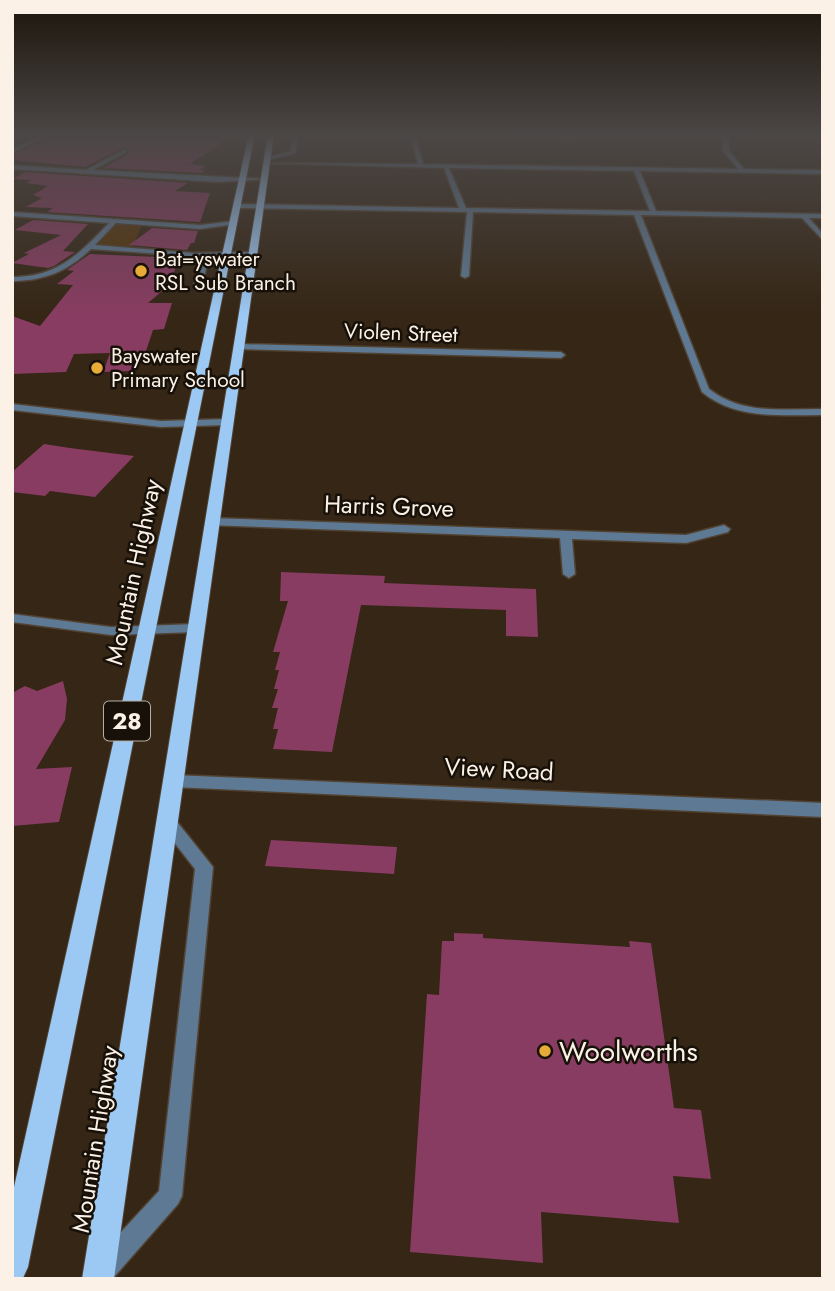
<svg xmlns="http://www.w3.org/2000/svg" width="835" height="1291" viewBox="0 0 835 1291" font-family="Jost,sans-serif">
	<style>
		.green { fill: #573509 }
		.building { fill: #893c61 }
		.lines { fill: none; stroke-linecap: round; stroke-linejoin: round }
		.street-casing { stroke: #514232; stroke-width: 3 }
		.primary-casing { stroke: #514232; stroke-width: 2 }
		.street { fill: #5e7993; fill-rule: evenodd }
		.primary { fill: #9cc8f4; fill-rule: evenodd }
		.poi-dot { fill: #e7ac37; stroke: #171109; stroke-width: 2.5 }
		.labels { text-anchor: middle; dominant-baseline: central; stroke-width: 5; stroke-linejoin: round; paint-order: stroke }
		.far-poi-label { font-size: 21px; fill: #fbf1e7; stroke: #171109; text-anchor: start }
		.far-street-label { font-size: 21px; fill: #fbf1e7; stroke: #171109 }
		.shield { fill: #171109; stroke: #b7aea4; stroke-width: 2 }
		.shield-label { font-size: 23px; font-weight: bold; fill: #fbf1e7 }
		.street-label { font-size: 24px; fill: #fbf1e7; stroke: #171109 }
		.near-poi-label { font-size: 28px; fill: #fbf1e7; stroke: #171109; text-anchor: start }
	</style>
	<rect width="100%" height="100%" fill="#352615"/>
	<path class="green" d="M 114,221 L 143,223 L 131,250 L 91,247 Z"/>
	<path class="building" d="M 50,134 L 138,134 L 136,135 L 226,140 L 190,164 L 206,166 L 200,170 L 205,170 L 202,173 L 103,168 L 128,154 L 126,146 L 85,167 L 12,160 L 16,159 L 12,158 L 12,155 L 49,138 Z
		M 25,172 L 188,183 L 175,191 L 210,193 L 200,222 L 47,212 L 53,208 L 26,207 L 42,198 L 33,195 L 48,186 L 26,183 L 32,180 L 13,179 Z
		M 33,220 L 88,224 L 63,251 L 75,252 L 54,266 L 48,268 L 12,263 L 29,254 L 24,253 L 61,235 L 15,230 Z
		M 152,228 L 198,231 L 194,243 L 191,243 L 187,250 L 129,245 Z
		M 90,254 L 180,258 L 168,286 L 148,303 L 172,303 L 164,329 L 153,330 L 146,351 L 140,352 L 133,371 L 103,372 L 110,353 L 74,354 L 66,372 L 12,374 L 12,316 L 40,326 L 73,285 L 57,284 L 74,271 L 67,270 Z
		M 44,444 L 70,448 L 134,456 L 95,497 L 50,491 L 45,496 L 12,492 L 12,472 Z
		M 281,572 L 385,576 L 384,583 L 536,589 L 538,637 L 506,636 L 506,610 L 361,605 L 332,752 L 273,749 L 278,729 L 273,729 L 278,708 L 272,708 L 278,689 L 274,689 L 279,670 L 275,670 L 280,652 L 273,652 L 288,601 L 280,601 Z
		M 63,681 L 67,699 L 65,720 L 36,769 L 72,767 L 59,822 L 12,826 L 12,693 L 25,686 L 37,691 Z
		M 271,840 L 397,847 L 394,874 L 265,866 Z
		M 454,933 L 483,934 L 483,938 L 630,947 L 629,941 L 651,943 L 674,1108 L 701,1110 L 711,1179 L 673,1176 L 679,1223 L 541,1212 L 543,1263 L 410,1252 L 427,994 L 439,995 L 442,941 L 454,941 Z"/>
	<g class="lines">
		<g class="street-casing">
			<path id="street" d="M 195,134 L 241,136 L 238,138 Z
				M 292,134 L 297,134 L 296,153 L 270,159 L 270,157 L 291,151 Z
				M 410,134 L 415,134 L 423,164 L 738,169 L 723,151 L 723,134 L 728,134 L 729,151 L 744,169 L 823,170 L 823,174 L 640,171 L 656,211 L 823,214 L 823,218 L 809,218 L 823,234 L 823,240 L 802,218 L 641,215 L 709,389 C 742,415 783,409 823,409 L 823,415 C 781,415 736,420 702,392 L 634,215 L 473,212 L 469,276 L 465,278 L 461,276 L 467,212 L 238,208 L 235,206 L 238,204 L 459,208 L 444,168 L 263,163 L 418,164 ZM 449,168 L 634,171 L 650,211 L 466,208 Z
				M 442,134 L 581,137 L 578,139 Z
				M 43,135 L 48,136 L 12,153 L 12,149 Z
				M 125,149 L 127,152 L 93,170 L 267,179 L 218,182 L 12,169 L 12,165 L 86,170 Z
				M 12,212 L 200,225 L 234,221 L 236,224 L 200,229 L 116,223 L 95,245 L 193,253 L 253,252 L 257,254 L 253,256 L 209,257 L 202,285 L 198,287 L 194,285 L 202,257 L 91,249 C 68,271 44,281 12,281 L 12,277 C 58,277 79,254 109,223 L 12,216 Z
				M 239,344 L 561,352 L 565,355 L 561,358 L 236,349 L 235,347 Z
				M 12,404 L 161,421 L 227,419 L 232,422 L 227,425 L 161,427 L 12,410 Z
				M 211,518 L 686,535 L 724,525 L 730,529 L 728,532 L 686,543 L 572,539 L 575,574 L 569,578 L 563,574 L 560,538 L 207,525 L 207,519 Z
				M 12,614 L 111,627 L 196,624 L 203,628 L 196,632 L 111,635 L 12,622 Z
				M 173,775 L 823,803 L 823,817 L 173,787 L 167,785 L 165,781 L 167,777 Z
				M 168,816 L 174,818 L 213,867 L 182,1196 L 178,1204 L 114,1277 L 109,1279 L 96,1277 L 93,1268 L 96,1259 L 159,1191 L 195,869 L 159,823 L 162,818 Z"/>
		</g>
		<g class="primary-casing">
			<path id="primary" d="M 249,134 L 255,134 L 28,1267 L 23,1278 L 12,1279 L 12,1196 Z
				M 268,134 L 274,134 L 114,1279 L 82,1279 Z"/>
		</g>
		<use href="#street" class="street"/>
		<use href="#primary" class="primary"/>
	</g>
	<linearGradient id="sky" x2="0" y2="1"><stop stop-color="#1d150c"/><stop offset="0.43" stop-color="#4b4746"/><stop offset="1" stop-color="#4b4746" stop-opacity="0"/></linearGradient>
	<rect width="835" height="315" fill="url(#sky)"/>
	<g class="poi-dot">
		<circle cx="141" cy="271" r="7"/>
		<circle cx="97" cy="368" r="7"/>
		<circle cx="545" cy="1051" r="7"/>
	</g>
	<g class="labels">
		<g class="far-poi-label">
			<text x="155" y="259">Bat=yswater<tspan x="155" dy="24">RSL Sub Branch</tspan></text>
			<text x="111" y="356">Bayswater<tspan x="111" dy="24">Primary School</tspan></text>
		</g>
		<g class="far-street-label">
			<text transform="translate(401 333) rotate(2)">Violen Street</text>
		</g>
		<rect class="shield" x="104" y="701.5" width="46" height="39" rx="5"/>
		<g class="shield-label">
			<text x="127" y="721">28</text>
		</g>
		<g class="street-label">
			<text transform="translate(389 506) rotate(2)">Harris Grove</text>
			<text transform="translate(133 572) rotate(-78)">Mountain Highway</text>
			<text transform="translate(499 769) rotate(3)">View Road</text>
			<text transform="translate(95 1139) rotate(-81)">Mountain Highway</text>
		</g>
		<g class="near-poi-label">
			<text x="559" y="1051">Woolworths</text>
		</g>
	</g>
	<rect width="835" height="1291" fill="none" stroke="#fbf1e7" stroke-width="28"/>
</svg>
